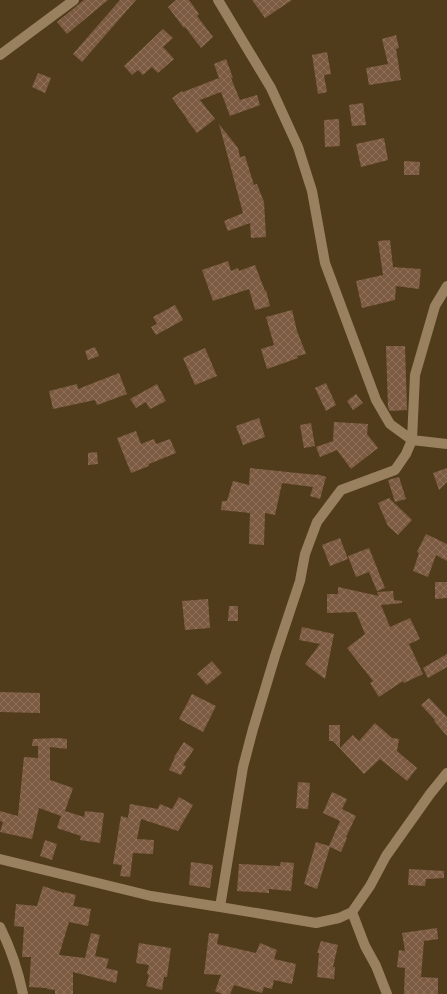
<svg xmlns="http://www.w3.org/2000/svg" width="447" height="994" viewBox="0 0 447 994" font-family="'Exo 2',sans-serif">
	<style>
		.building { fill: url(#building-cross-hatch) }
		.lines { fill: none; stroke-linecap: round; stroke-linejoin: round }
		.minor { stroke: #99815f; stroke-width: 10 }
	</style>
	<defs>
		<pattern id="building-cross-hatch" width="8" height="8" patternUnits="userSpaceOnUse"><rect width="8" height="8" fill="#7c5b42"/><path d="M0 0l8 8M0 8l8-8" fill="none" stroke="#8e725c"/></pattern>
	</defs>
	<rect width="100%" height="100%" fill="#503c1a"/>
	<path class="building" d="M 84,0 L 108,0 L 67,34 L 57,22 Z
		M 120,0 L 136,0 L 82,62 L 73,54 Z
		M 176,0 L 189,0 L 199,14 L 197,16 L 213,37 L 201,48 L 185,27 L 184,28 L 168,7 Z
		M 252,0 L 292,0 L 265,18 Z
		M 163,29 L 173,38 L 163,47 L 174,59 L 158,73 L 152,67 L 143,75 L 138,70 L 132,75 L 124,66 Z
		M 396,35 L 399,48 L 396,49 L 401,80 L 369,85 L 366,68 L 388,64 L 382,39 Z
		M 327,52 L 331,74 L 324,75 L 327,92 L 318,94 L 312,55 Z
		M 226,59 L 233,78 L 231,78 L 240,100 L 257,95 L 260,105 L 230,116 L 221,92 L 200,100 L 215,119 L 197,133 L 187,120 L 187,119 L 172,98 L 182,91 L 183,92 L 219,78 L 214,64 Z
		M 38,73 L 51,78 L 45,93 L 32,87 Z
		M 363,103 L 366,125 L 352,126 L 349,105 Z
		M 339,119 L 340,146 L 325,147 L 324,120 Z
		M 219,124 L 238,148 L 240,157 L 245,156 L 254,185 L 257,184 L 264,202 L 266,237 L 251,238 L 250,223 L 228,231 L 224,221 L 243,213 Z
		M 384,138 L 388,160 L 361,167 L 356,144 Z
		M 404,161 L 420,162 L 419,175 L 404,175 Z
		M 390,240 L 393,267 L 421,269 L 419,289 L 396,286 L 395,300 L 362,308 L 356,281 L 383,275 L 378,241 Z
		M 228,261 L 231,271 L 238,268 L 239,271 L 255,265 L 265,291 L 266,290 L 270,306 L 255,310 L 249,289 L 213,301 L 202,270 Z
		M 175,305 L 183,320 L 156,335 L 151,327 L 157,324 L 153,317 Z
		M 292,310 L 297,331 L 306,354 L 297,356 L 298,358 L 267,369 L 261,349 L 274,345 L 266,317 Z
		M 386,346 L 405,346 L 407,410 L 390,411 L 388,408 Z
		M 95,347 L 99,356 L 88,360 L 85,351 Z
		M 205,348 L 217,376 L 195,385 L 183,358 Z
		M 119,373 L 127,394 L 97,405 L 95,400 L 53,409 L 49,391 L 77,384 L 78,389 Z
		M 326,383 L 336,405 L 326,411 L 315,388 Z
		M 157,384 L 166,401 L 150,409 L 146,402 L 136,408 L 130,399 Z
		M 356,394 L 363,403 L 353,410 L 347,401 Z
		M 259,418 L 265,437 L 243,445 L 236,426 Z
		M 334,422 L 368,424 L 367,434 L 378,448 L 351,469 L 337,450 L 320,457 L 316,447 L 333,441 Z
		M 311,423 L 315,446 L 304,448 L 300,425 Z
		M 136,431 L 141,444 L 154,439 L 156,444 L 170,439 L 176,453 L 149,464 L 149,466 L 131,473 L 117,438 Z
		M 97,452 L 98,464 L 88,465 L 88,453 Z
		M 250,468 L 317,475 L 317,474 L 326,477 L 320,499 L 310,496 L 313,487 L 282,483 L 275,515 L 265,513 L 264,545 L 249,544 L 250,513 L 221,510 L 222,501 L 227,501 L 233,481 L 249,485 Z
		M 447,468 L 447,482 L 439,490 L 433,473 Z
		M 399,477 L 406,499 L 395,502 L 388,480 Z
		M 389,498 L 412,520 L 398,535 L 388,526 L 378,503 Z
		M 426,534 L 447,544 L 447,561 L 436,555 L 428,577 L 413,571 L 419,553 L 417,552 Z
		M 340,538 L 348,559 L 330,566 L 322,545 Z
		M 369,548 L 385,588 L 377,591 L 369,572 L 356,577 L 348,556 Z
		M 435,582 L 447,582 L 447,598 L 435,599 Z
		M 338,587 L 379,596 L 377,592 L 393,591 L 394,600 L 402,601 L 402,603 L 381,605 L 390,627 L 410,618 L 420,639 L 409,644 L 423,674 L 404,683 L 403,681 L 379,697 L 370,683 L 373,681 L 347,648 L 365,634 L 356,612 L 327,613 L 327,594 L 338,594 Z
		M 208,599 L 210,628 L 185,630 L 182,601 Z
		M 229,606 L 238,606 L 238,621 L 228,621 Z
		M 302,627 L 334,634 L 325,679 L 305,664 L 320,644 L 299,640 Z
		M 447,654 L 447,667 L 428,678 L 423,668 Z
		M 212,661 L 222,673 L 207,685 L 197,674 Z
		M 0,692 L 40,693 L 40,713 L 0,712 Z
		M 192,694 L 216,706 L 203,732 L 179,719 Z
		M 429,698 L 447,717 L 447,736 L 434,721 L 435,720 L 421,705 Z
		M 375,723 L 392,738 L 399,739 L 397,751 L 417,768 L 407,781 L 380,759 L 364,774 L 333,741 L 329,741 L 329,725 L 340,725 L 340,748 L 353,735 L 359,741 Z
		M 58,738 L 67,739 L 67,749 L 50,747 L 50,780 L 73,788 L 65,811 L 84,817 L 85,811 L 104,813 L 100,843 L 80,840 L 81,836 L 57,828 L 61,816 L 39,808 L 32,839 L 0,832 L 3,822 L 0,821 L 0,811 L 18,816 L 24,757 L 38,758 L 38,746 L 32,746 L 33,739 Z
		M 184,742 L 194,749 L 183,765 L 186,766 L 181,775 L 169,770 L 175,757 L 174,757 Z
		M 298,782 L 310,783 L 308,809 L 296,808 Z
		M 332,792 L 347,799 L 342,809 L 356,816 L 346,837 L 347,838 L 341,852 L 330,847 L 317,889 L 304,884 L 316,842 L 329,846 L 340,821 L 323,813 Z
		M 179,797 L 193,805 L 178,831 L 141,819 L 137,839 L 154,840 L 153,854 L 133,853 L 130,877 L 120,876 L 122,865 L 113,864 L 121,816 L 128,818 L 130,804 L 158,809 L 160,804 L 172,809 Z
		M 45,840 L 57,844 L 52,860 L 40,856 Z
		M 191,862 L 213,865 L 210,888 L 189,885 Z
		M 281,862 L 294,863 L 291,891 L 269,889 L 269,893 L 237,891 L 239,864 L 280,866 Z
		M 409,869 L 444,871 L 444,878 L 426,879 L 425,886 L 408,885 Z
		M 43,886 L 64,893 L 64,892 L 76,895 L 73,906 L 91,909 L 88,926 L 69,922 L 59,955 L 85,958 L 91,933 L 100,935 L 95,956 L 109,959 L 106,968 L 118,971 L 116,983 L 73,972 L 73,994 L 55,994 L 55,990 L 47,989 L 47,988 L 29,987 L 31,957 L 22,957 L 24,927 L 14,926 L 16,904 L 37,906 Z
		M 437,928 L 438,939 L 424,941 L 421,977 L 438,978 L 438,994 L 404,994 L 405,968 L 397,967 L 399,950 L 405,951 L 402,933 Z
		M 209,933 L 219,934 L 217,944 L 256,953 L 260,943 L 277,950 L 274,959 L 296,964 L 292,984 L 274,980 L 272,989 L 264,987 L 262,993 L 234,985 L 230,994 L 222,994 L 215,991 L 221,975 L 204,974 Z
		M 321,941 L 338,945 L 333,967 L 335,967 L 334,979 L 317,977 L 319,953 L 317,953 Z
		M 139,943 L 171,948 L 167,977 L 164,977 L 162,990 L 146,986 L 149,975 L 147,974 L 149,965 L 136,963 Z"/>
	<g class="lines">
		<path class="minor" d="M 218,0 L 271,88 L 298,147 L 312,191 L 325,263 L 376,400 L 390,424 L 412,440 L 447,444
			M 0,55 L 74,0
			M 0,859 L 151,896 L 220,907 L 316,923 L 339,918 L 352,912 L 370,886 L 386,856 L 430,794 L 447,773
			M 220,907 L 243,767 L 253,729 L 275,656 L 300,581 L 305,554 L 317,522 L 341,490 L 395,470 L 406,454 L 412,440 L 415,375 L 435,306 L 447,286
			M 352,912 L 365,946 L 376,966 L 387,994
			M 0,927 C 11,949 18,970 23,994"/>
	</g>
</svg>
